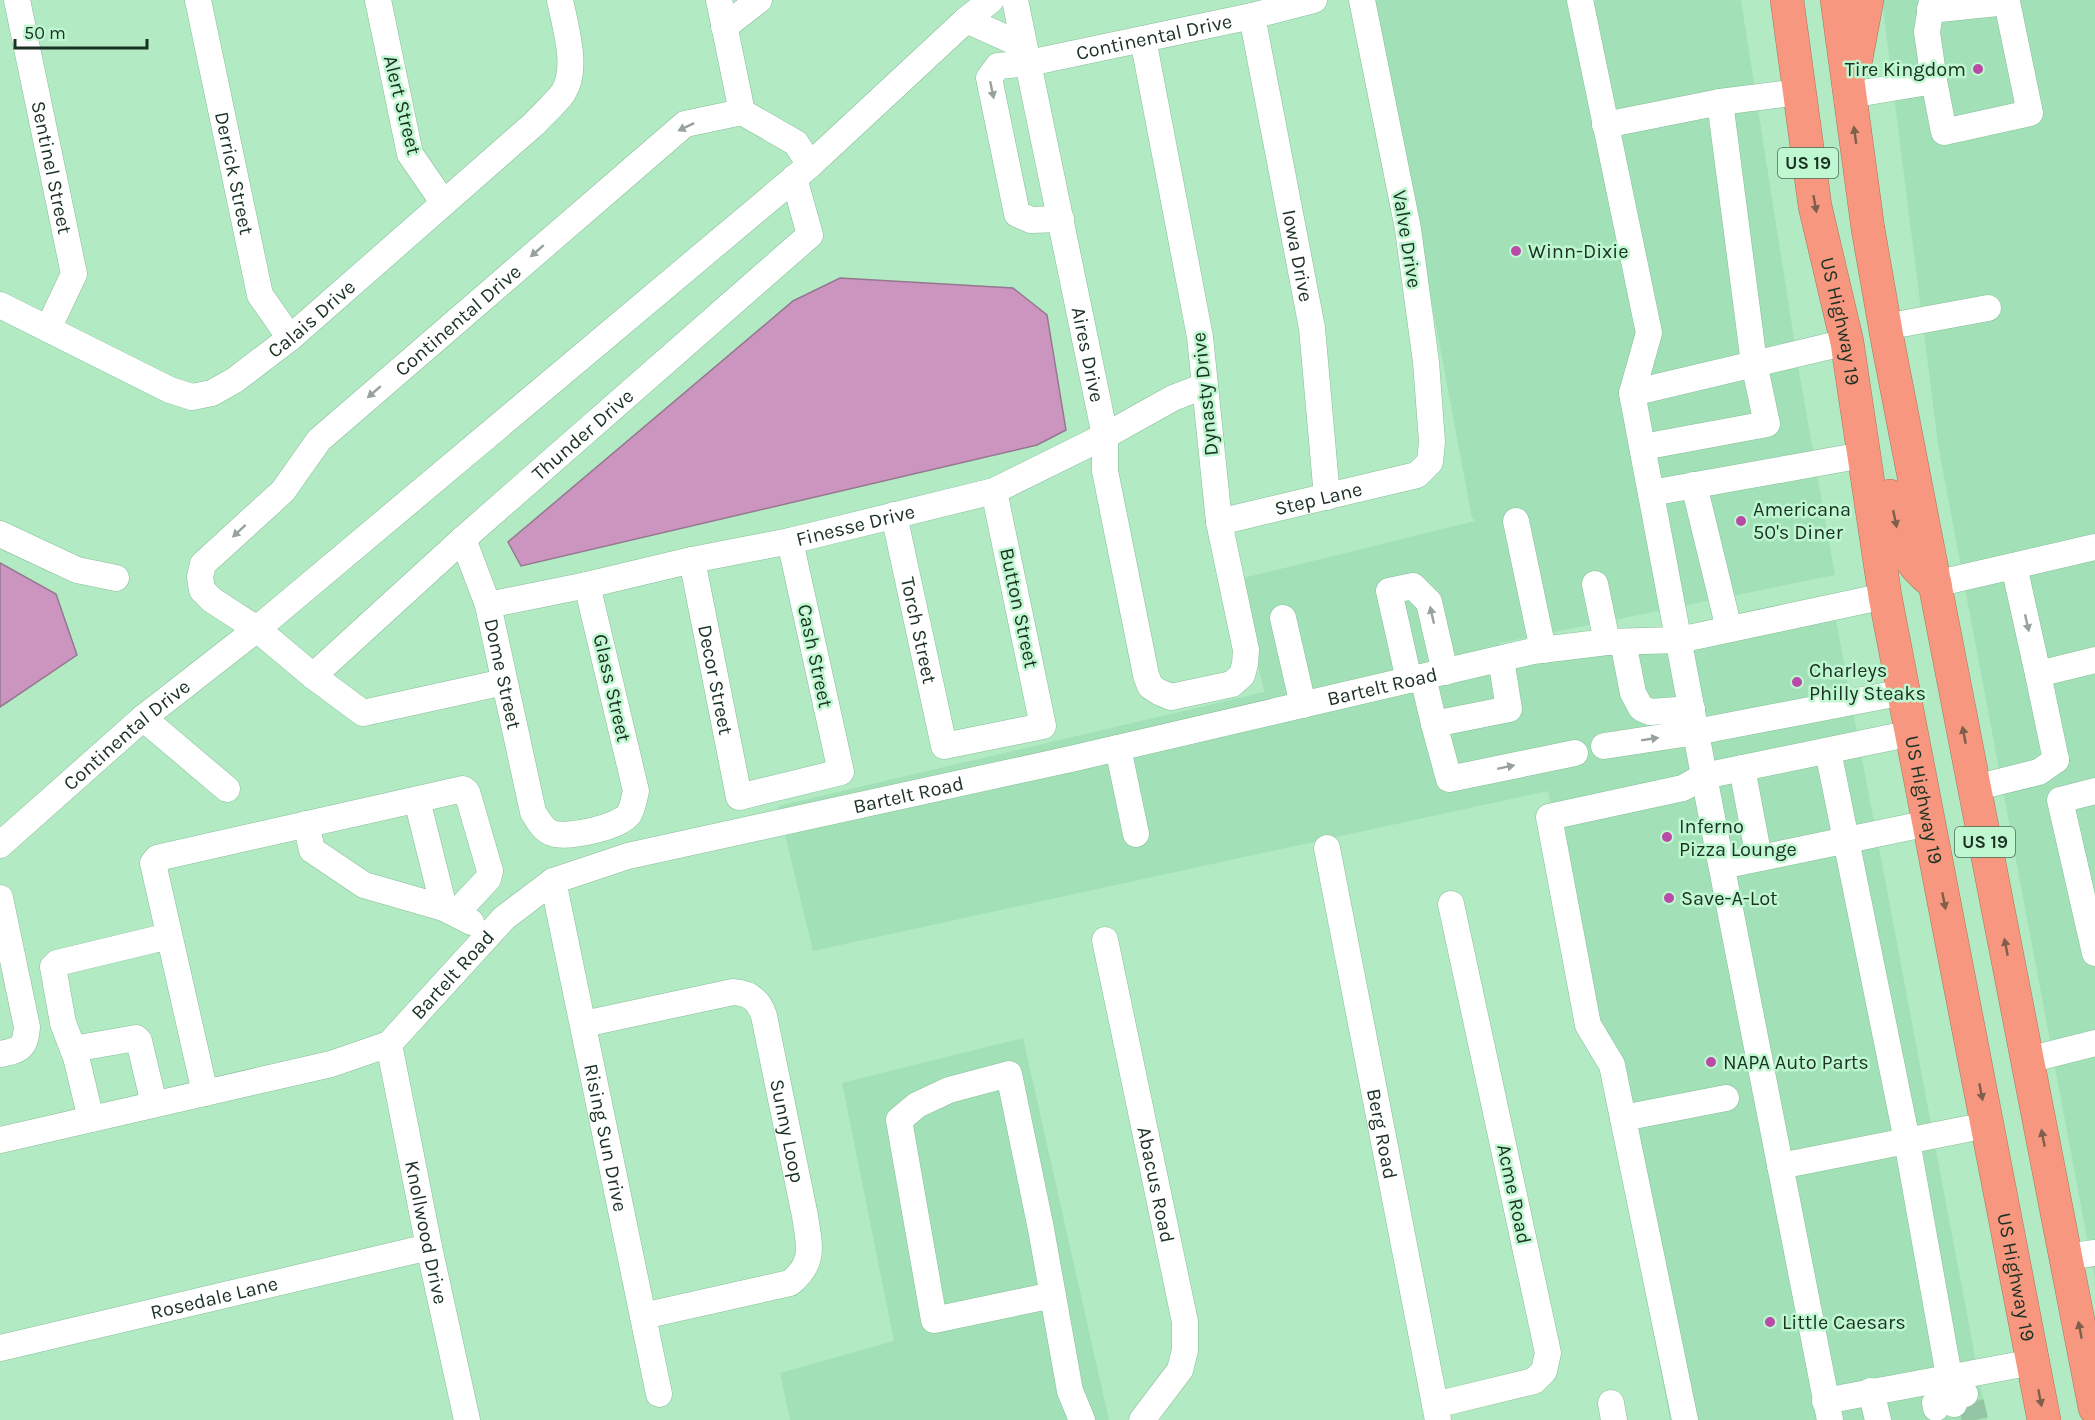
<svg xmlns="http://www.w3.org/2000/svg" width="2095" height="1420" viewBox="0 0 2095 1420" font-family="Karla,sans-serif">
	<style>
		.built { fill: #a2e1b7 }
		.water { fill: #cb95bf; stroke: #967790; stroke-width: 1.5 }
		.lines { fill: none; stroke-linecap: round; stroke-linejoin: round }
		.minor-tunnel { stroke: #94c5a4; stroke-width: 26; stroke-dasharray: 26 13; stroke-linecap: butt }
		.minor-casing { stroke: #87bd98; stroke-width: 27 }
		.highway-casing { stroke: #aa735f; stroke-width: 34 }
		.minor { stroke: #fff; stroke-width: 26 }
		.highway { stroke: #f7977f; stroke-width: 33 }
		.oneway { fill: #98a29c }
		.oneway2 { fill: #7e5f4c }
		.poi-dot { fill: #b94aa7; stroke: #bff7d0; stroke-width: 2 }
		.labels { text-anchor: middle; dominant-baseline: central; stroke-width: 5; stroke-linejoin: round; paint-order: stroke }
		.shield { fill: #bff7d0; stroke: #4c6c57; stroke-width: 1.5 }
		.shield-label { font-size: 18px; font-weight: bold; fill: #1b3123 }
		.street-label { font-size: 20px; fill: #1b3123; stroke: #bff7d0 }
		.poi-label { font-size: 20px; fill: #1b3123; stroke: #bff7d0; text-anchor: start }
	</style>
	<rect width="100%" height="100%" fill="#b2eac4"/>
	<path class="built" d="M 1375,0 L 1741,0 L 1800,377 L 1835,575 L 1500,643 L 1503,661 L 1835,615 L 1987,1420 L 1670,1420 L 1548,791 L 813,951 L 778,806 L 1264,692 L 1239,579 L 1475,521 L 1472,518 Z
		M 1882,0 L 2095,0 L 2095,1280 L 1938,445 Z
		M 1023,1038 L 1109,1420 L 790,1420 L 780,1373 L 894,1341 L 842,1083 Z"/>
	<path class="water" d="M 840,278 L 1013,288 L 1047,315 L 1066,430 L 1037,445 L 521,566 L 508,542 L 793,301 Z
		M 0,563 L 56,594 L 77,655 L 0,707 Z"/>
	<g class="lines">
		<path class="minor-tunnel" d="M 1971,1402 L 1975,1420"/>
		<g class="minor-casing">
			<g id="minor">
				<path id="s1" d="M 17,0 L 74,274 L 48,329"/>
				<path id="s2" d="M 198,0 L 260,295 L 290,338"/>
				<path d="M 378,0 L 410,154 L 443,202"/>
				<path d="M 719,0 L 742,112"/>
				<path id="s3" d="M 1015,0 L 1105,436 L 1105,471 L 1146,675 L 1150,686 L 1159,692 L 1171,697 L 1232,684 L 1242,675 L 1245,664 L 1246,650 L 1219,522 L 1200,337 L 1143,39"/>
				<path d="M 1580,0 L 1649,333 L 1632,393 L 1708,797 L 1830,1420"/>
				<path d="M 1930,10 L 2007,2 L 2030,113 L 1944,132 L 1934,81"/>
				<path id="s4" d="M 1252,16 L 1312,328 L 1327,497"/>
				<path d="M 966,20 L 1024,46"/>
				<path d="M 724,27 L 759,0"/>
				<path d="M 1850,95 L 1934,81 L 1927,32 L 1932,0"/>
				<path d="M 1605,125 L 1720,102 L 1798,92"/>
				<path id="s5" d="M 1061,219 L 1031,220 L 1017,214 L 989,78 L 998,66 L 1029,63 L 1252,16 L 1314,0"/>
				<path id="s6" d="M 0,305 L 170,390 L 192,397 L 212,393 L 235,380 L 290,338 L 534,124 C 543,114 555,104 563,93 C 579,69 565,26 560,0"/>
				<path d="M 1885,327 L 1988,308"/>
				<path d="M 1632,393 L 1847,342"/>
				<path d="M 1643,447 L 1767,424 L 1754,363 L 1720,102"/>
				<path d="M 1694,485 L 1729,629"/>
				<path d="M 1651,493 L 1863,455"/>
				<path id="s7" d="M 894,515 L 944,746 L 1043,726 L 994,491"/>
				<path d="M 1516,521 L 1543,650"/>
				<path id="s8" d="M 1219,522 L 1417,475 L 1430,462 L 1432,442 L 1426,362 L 1408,229 L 1362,0"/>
				<path d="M 0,534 L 77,570 L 116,578"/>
				<path id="s9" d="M 463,539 L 488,605 L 533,812 C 538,820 543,830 552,833 C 567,839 620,827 629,814 C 633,807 634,799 636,791 L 587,585"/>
				<path id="s10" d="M 692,560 L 739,797 L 841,772 L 790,541"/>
				<path d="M 2014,566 L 2038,674 L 2095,660"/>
				<path d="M 1595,584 L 1607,642"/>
				<path d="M 1935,584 L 2095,547"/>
				<path id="s11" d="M 488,605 L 587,585 L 692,560 L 790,541 L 994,491 L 1105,436 L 1173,398 L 1204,386"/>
				<path d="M 1283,618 L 1303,705"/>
				<path d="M 1623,642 L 1633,693 L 1641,708 L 1650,712 L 1692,709"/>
				<path d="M 1501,659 L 1509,709 L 1434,724 L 1449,779 L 1575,753"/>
				<path d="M 2038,674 L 2056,760"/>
				<path id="s12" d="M 313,676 L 463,539 L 810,235 L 794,178"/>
				<path d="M 1423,677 L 1434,724"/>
				<path d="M 1409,680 L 1389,591 L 1413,586 L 1429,602 L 1445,672"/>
				<path id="s13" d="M 504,682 L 363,713 L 313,676 L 257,629 L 212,600 L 202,590 L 200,577 L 203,564 L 283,491 L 319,440 L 685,124 L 742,112 L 796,143 L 810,165"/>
				<path d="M 143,718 L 227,789"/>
				<path d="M 1604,746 L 1696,732 L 1904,692"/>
				<path d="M 1118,748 L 1136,834"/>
				<path d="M 1828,751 L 1907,1141 L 1954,1404"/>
				<path d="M 1742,768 L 1759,858"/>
				<path d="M 1974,788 L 2039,772 L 2056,760"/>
				<path d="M 2095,791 L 2060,800 L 2095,953"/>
				<path d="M 417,800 L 444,908"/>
				<path d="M 306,824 L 312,850 L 364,885 L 444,908 L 471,922"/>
				<path id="s14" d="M 0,845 L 143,718 L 257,629 L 810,165 L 966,20 L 991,0"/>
				<path id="s15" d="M 1327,848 L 1438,1420"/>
				<path d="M 1722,866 L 1929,823"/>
				<path id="s16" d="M 553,881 L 659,1394"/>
				<path d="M 0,898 L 27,1027 C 25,1049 20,1050 0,1054"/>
				<path id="s17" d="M 1105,940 L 1185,1322 L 1185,1350 L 1180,1370 L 1142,1420"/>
				<path id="s18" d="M 584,1024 L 733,992 C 750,993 759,1000 764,1016 L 805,1216 C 809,1245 816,1262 790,1283 L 643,1316"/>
				<path id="s19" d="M 389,1044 L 429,1247 L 467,1420"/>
				<path d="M 73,1049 L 136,1038 L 139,1041 L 154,1104"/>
				<path d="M 2028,1060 L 2095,1043"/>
				<path d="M 205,1093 L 153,863 L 157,858 L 463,789 L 467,792 L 490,871 L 488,879 L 456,913"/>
				<path d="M 1623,1118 L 1726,1098"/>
				<path d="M 91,1119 L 76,1057 L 63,1023 L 53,967 L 57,963 L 169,936"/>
				<path id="s20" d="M 0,1140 L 331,1064 L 389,1044 L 504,918 L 553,881 L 628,856 L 1075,758 L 1533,651 L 1607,642 L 1679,640 L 1885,596"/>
				<path d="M 1780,1166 L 1987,1125"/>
				<path d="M 2066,1257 L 2095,1253"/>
				<path d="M 1053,1295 L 934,1320 L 899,1120 L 917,1105 L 949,1090 L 1009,1074 L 1041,1229 L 1070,1391 L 1082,1420"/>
				<path id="s21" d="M 0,1348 L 429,1247"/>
				<path d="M 1871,1391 L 1878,1420"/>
				<path d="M 1825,1401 L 2033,1362"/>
				<path d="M 1611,1403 L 1614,1420"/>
				<path d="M 1435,1405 L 1534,1381 L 1544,1371 L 1548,1353 L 1451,904"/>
				<path d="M 1936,1408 L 1935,1403 L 1951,1389 L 1965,1394"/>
				<path d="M 1685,1420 L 1612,1065 L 1588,1025 L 1549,817 L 1683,788 L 1704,776 L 1912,733"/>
			</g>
		</g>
		<g class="highway-casing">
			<g id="highway">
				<path id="s22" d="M 1787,0 L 1815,206 L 1847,342 L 1885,596 L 2044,1420"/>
				<path d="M 1837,0 L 1868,229 L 1888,343 L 2095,1408"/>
				<path d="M 1855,64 L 1867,0"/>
				<path d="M 1890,496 C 1899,537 1900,557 1935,584"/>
			</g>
		</g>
		<use href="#minor" class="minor"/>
		<use href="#highway" class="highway"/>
	</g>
	<defs><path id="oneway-solid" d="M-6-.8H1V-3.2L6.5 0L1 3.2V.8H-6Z" transform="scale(1.5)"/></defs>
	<g class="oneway">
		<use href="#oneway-solid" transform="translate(992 90) rotate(78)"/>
		<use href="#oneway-solid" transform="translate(686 127) rotate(154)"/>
		<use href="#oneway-solid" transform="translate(537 251) rotate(139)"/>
		<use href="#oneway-solid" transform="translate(374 392) rotate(139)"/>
		<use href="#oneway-solid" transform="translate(239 531) rotate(137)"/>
		<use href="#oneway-solid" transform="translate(1432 615) rotate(-103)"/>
		<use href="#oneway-solid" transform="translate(2027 623) rotate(77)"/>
		<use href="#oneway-solid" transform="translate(1650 739) rotate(-9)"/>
		<use href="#oneway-solid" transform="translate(1506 767) rotate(-12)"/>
	</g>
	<g class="oneway2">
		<use href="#oneway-solid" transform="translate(1855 135) rotate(-98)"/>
		<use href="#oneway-solid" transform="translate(1815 204) rotate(80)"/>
		<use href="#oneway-solid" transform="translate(1895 519) rotate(78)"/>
		<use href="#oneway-solid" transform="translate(1964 735) rotate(-101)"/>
		<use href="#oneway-solid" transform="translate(1944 901) rotate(79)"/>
		<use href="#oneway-solid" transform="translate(2006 947) rotate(-101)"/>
		<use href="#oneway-solid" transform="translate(1981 1092) rotate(79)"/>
		<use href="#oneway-solid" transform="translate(2043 1138) rotate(-101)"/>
		<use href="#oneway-solid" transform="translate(2080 1330) rotate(-101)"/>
		<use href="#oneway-solid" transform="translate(2040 1398) rotate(79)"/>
	</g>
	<g class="poi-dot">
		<circle cx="1978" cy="69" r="6"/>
		<circle cx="1516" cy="251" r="6"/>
		<circle cx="1741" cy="521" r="6"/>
		<circle cx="1797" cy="682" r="6"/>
		<circle cx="1667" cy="837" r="6"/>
		<circle cx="1669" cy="898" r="6"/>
		<circle cx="1711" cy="1062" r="6"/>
		<circle cx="1770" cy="1322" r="6"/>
	</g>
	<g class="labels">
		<g class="shield">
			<rect x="1778" y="148" width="60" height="30" rx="4.5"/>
			<rect x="1955" y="827" width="60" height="30" rx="4.5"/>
		</g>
		<g class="shield-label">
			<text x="1808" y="163">US 19</text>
			<text x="1985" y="842">US 19</text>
		</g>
		<g class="street-label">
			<text stroke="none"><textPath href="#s5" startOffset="358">Continental Drive</textPath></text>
			<text transform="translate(402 105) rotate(76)">Alert Street</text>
			<text stroke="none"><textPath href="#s1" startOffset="171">Sentinel Street</textPath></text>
			<text stroke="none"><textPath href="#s2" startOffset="177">Derrick Street</textPath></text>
			<text transform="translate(1407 239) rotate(81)">Valve Drive</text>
			<text stroke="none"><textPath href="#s4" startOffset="244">Iowa Drive</textPath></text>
			<text stroke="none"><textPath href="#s6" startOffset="358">Calais Drive</textPath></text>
			<text stroke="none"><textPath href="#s13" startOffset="728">Continental Drive</textPath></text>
			<text stroke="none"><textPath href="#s22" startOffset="326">US Highway 19</textPath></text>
			<text stroke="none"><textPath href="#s3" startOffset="362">Aires Drive</textPath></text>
			<text transform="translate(1205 394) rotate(-96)">Dynasty Drive</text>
			<text stroke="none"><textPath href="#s12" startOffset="362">Thunder Drive</textPath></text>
			<text stroke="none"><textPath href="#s8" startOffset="102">Step Lane</textPath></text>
			<text stroke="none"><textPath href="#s11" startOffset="376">Finesse Drive</textPath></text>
			<text transform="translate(1019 608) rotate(78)">Button Street</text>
			<text stroke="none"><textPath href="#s7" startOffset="118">Torch Street</textPath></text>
			<text transform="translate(815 656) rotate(78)">Cash Street</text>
			<text stroke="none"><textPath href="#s9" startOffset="141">Dome Street</textPath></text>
			<text stroke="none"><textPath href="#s10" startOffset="122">Decor Street</textPath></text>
			<text stroke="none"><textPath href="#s20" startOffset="1485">Bartelt Road</textPath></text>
			<text transform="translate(612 688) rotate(77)">Glass Street</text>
			<text stroke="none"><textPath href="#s14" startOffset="168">Continental Drive</textPath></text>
			<text stroke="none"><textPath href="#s20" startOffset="999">Bartelt Road</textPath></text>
			<text stroke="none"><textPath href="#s22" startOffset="812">US Highway 19</textPath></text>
			<text stroke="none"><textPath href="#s20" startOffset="495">Bartelt Road</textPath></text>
			<text stroke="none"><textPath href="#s18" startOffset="312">Sunny Loop</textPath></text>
			<text stroke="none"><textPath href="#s15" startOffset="291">Berg Road</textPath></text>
			<text stroke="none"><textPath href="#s16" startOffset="262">Rising Sun Drive</textPath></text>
			<text stroke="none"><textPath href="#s17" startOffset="250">Abacus Road</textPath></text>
			<text transform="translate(1514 1194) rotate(78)">Acme Road</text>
			<text stroke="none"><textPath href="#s19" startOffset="192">Knollwood Drive</textPath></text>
			<text stroke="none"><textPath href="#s22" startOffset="1298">US Highway 19</textPath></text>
			<text stroke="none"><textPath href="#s21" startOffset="220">Rosedale Lane</textPath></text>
		</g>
		<g class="poi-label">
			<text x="1966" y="69" text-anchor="end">Tire Kingdom</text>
			<text x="1528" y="251">Winn-Dixie</text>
			<text x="1753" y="509">Americana<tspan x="1753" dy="23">50's Diner</tspan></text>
			<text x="1809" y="670">Charleys<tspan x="1809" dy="23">Philly Steaks</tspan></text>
			<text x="1679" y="826">Inferno<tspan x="1679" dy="23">Pizza Lounge</tspan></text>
			<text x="1681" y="898">Save-A-Lot</text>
			<text x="1723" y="1062">NAPA Auto Parts</text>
			<text x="1782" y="1322">Little Caesars</text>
		</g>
	</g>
	<path d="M15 39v9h132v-9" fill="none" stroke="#1b3123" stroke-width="3"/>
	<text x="24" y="39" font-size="18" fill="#1b3123" stroke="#bff7d0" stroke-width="4.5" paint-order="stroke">50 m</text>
</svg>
